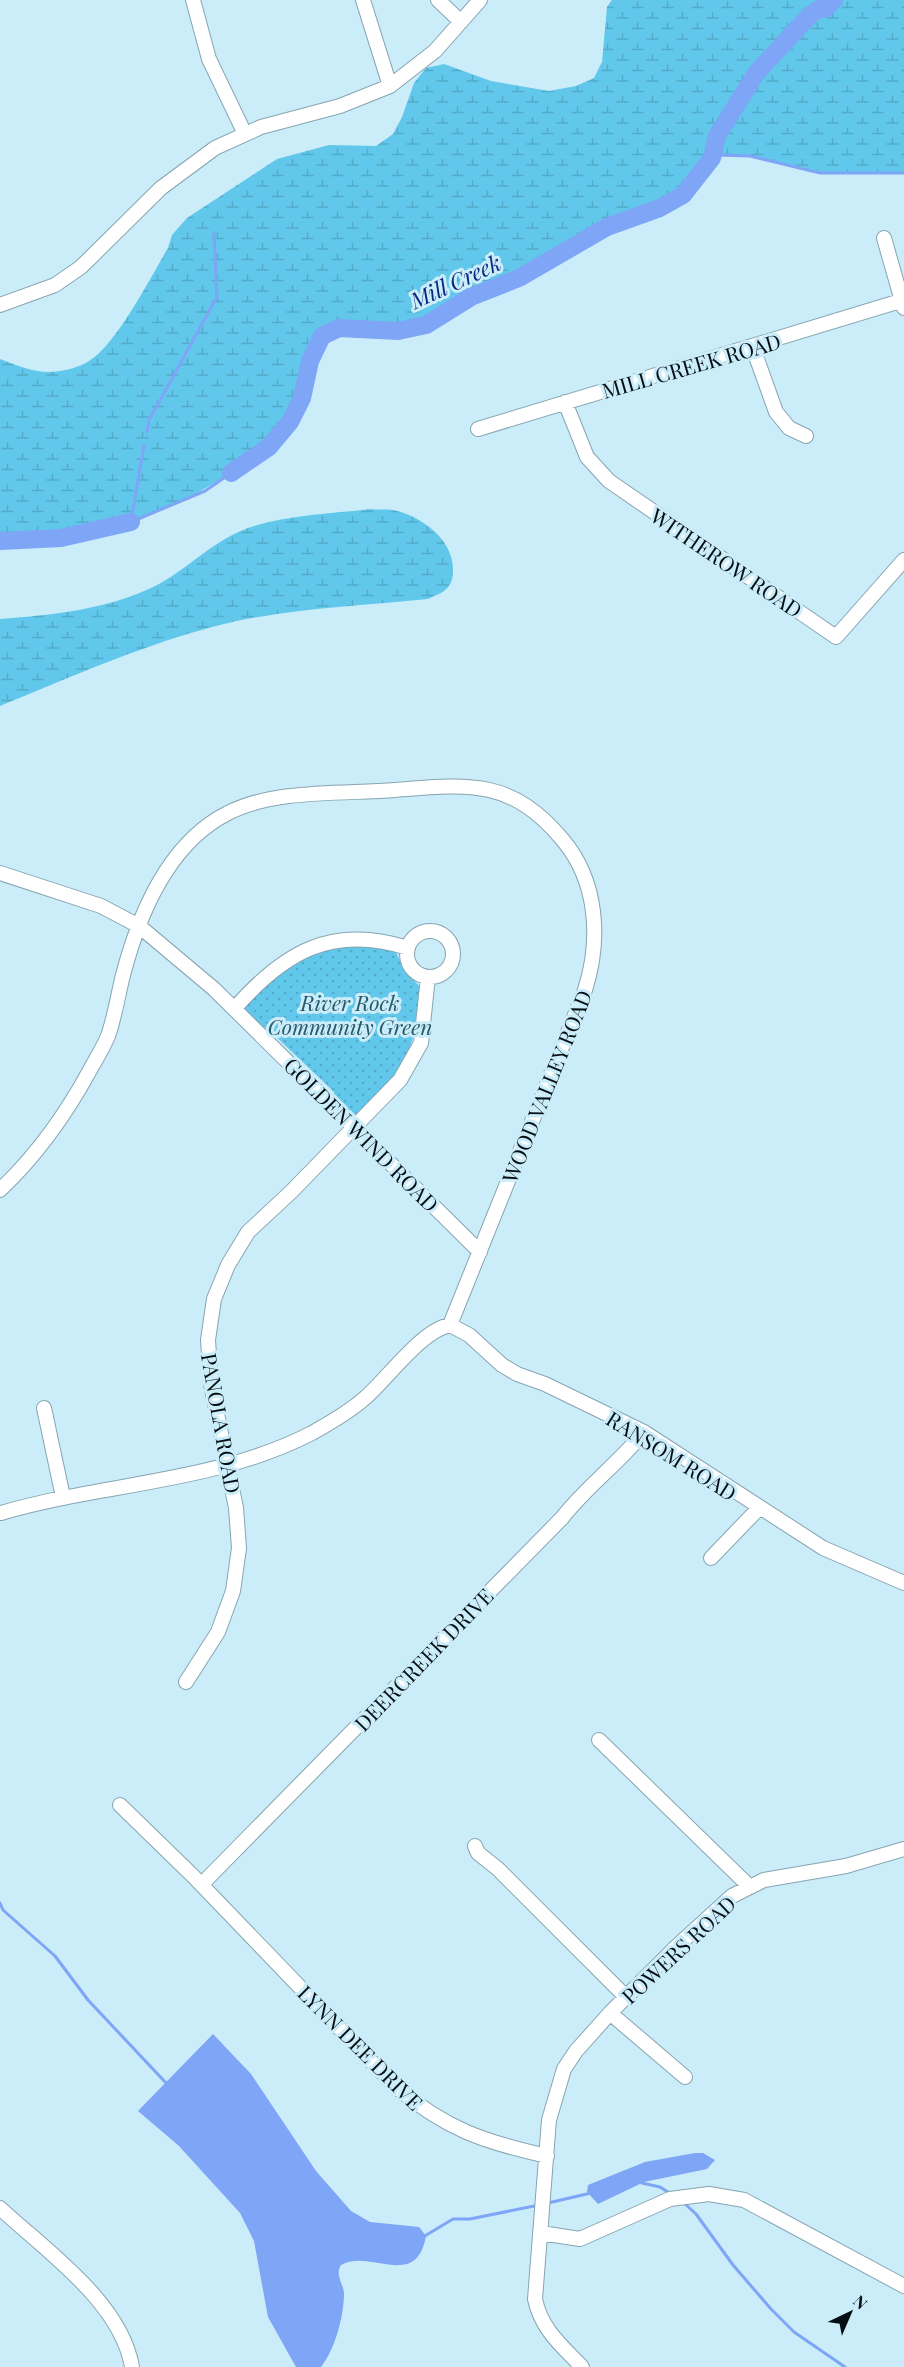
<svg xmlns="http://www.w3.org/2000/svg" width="904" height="2367" viewBox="0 0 904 2367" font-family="'Playfair Display',serif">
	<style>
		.wetland { fill: url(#wetland-marsh) }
		.park { fill: url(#park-dots) }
		.water { fill: #7ea5f6 }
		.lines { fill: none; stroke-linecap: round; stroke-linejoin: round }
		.stream { stroke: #7ea5f6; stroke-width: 3 }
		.river { stroke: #7ea5f6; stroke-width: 18 }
		.minor-casing { stroke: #86a5b1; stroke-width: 16 }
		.minor { stroke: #fff; stroke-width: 14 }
		.labels { text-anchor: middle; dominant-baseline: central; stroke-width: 6; stroke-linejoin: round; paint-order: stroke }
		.street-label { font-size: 21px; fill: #050f13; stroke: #cbecf9 }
		.park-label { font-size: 21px; font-style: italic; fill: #235869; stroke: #cbecf9 }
		.water-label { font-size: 22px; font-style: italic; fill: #062782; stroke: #cbecf9 }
	</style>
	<defs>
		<pattern id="wetland-marsh" width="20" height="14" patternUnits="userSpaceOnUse" patternTransform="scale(1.5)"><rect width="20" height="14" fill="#61c8eb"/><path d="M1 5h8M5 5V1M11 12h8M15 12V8" fill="none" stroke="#53abc9"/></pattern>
		<pattern id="park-dots" width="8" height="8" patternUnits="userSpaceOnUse" patternTransform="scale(1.5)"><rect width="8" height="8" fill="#61c8eb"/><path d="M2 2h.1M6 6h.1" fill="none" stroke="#53abc9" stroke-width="1.8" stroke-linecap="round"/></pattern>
	</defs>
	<rect width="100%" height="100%" fill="#cbecf9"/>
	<path class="wetland" d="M 612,0 L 904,0 L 904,173 L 820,173 L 750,156 L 717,155 L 683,195 L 667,204 L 607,227 L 519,278 L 471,297 L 426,325 L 398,331 L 339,328 L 322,336 C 318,344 314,352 311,360 C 303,381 303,402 291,421 C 278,439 261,451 244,463 C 169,518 92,539 0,541 L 0,359 C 16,365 32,372 49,372 C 61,372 78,368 89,361 C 117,344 150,278 168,248 L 172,235 L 187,218 L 277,159 L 329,145 L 376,146 L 393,134 L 402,117 L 414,83 L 426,68 L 444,64 L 491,81 L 549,91 L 576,86 L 594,78 L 602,62 L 607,7 Z
		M 370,509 C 377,510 386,509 393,510 C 421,516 453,539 453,569 C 453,577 452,585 445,590 C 441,594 433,596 428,599 C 361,606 290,608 224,624 C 147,643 73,676 0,706 L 0,619 C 54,615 111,609 159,584 C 190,567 214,540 248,528 C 286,515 330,514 370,509 Z"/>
	<path class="park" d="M 360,944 L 394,949 L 407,973 L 421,988 L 418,1024 L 402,1069 L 360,1114 L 353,1115 L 336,1101 L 334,1092 L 268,1029 C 257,1025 245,1020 244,1007 C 273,970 313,948 360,944 Z"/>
	<path class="water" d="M 213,2034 L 251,2074 L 316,2171 L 351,2211 L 370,2222 L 419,2227 L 426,2236 C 416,2291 370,2248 341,2265 C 334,2276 345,2285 344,2296 C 343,2319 335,2349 321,2367 L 296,2367 L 268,2317 L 254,2241 L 240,2213 L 179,2146 L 138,2111 Z
		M 695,2153 L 703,2153 L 715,2160 L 707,2169 L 644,2182 L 598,2204 L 587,2192 L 588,2185 L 645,2162 Z"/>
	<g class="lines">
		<path class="stream" d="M 712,158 L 717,155 L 750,156 L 820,173 L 904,173
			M 147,432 L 149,420 L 217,297 L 214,233
			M 131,522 L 205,491 L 231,473
			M 131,522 L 144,445
			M 0,1903 L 3,1910 L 55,1956 L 88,2000 L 167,2084
			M 642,2183 L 660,2187 L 671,2194
			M 548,2203 L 591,2193
			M 684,2203 L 696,2214 L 733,2265 L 771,2309 L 794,2332 L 845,2367
			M 423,2237 L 453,2219 L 470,2219 L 539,2205"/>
		<path class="river" d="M 231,473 L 269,447 L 290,422 L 302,398 L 310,361 L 322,336 L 339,328 L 398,331 L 426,325 L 471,297 L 519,278 L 607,227 L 660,208 L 683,195 L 712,158 L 717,136 L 757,72 L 810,15 L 820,8 L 825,9 L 834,0
			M 0,541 L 61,538 L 131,522"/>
		<g class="minor-casing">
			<path id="minor" d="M 193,0 L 209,59 L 245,134
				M 363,0 L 390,86
				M 438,0 L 461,22
				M 884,238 L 904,308
				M 0,305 L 55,285 L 81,267 L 161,188 L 215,148 L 261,127 L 340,106 L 390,86 L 435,51 L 480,0
				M 753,348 L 776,412 L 789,428 L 806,436
				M 565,402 L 587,457 L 609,481 L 836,637 L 904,560
				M 478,429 L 904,300
				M 0,873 L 101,906 L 139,926 L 214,989 L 480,1252
				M407 954a23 23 0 1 1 46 0a23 23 0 1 1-46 0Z
				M 234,1009 C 284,952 332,924 408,948
				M 0,1190 C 37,1155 65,1116 90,1070 C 96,1059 103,1048 108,1036 C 115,1016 118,995 123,975 C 139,914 168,843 228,813 C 274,789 345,794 395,790 C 467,784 511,778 562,839 C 598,881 601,940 585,990 L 450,1325
				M 44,1408 L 63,1497
				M 1,1513 C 103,1483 215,1483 312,1433 C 330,1423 349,1412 365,1398 C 388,1378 422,1330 450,1325 L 469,1335 L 502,1365 L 517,1374 L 545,1384 L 644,1432 L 823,1548 L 904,1583
				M 711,1558 L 759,1508
				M 186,1682 L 218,1632 L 233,1591 L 239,1548 L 236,1508 L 211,1384 L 208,1340 L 214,1299 L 228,1265 L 248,1232 L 291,1192 L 400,1080 L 421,1043 L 428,977
				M 599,1740 L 750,1887
				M 120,1805 L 193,1876 L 395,2086 C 445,2129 484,2142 547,2156
				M 475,1846 L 478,1853 L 498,1869 L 626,1997
				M 202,1884 L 562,1518 C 587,1486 619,1463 644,1432
				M 610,2013 L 685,2077
				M 0,2208 C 46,2251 121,2302 132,2367
				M 541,2233 L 580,2239 L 670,2199 L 709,2194 L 744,2200 L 904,2286
				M 582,2367 C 562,2346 541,2329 535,2299 L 549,2120 L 564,2069 L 576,2051 L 610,2013 L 675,1948 L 732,1896 L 764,1880 L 846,1866 L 904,1849"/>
		</g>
		<use href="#minor" class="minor"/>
	</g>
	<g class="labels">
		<g class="street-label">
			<text transform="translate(691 365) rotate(-16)">MILL CREEK ROAD</text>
			<text transform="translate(727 562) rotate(34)">WITHEROW ROAD</text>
			<text transform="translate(546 1086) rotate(-68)">WOOD VALLEY ROAD</text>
			<text transform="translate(362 1134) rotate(45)">GOLDEN WIND ROAD</text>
			<text transform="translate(222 1423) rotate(80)">PANOLA ROAD</text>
			<text transform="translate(672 1455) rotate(32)">RANSOM ROAD</text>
			<text transform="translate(423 1659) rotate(-46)">DEERCREEK DRIVE</text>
			<text transform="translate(678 1949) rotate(-43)">POWERS ROAD</text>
			<text transform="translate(361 2047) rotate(45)">LYNN DEE DRIVE</text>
		</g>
		<g class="park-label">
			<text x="350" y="1002">River Rock<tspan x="350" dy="24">Community Green</tspan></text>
		</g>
		<g class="water-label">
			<text transform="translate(455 281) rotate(-25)">Mill Creek</text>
		</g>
	</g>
	<g transform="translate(850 2313) rotate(44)" stroke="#cbecf9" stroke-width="4.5" paint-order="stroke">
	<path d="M0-4.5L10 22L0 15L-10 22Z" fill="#050f13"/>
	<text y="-9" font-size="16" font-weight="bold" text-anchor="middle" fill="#050f13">N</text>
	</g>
</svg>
